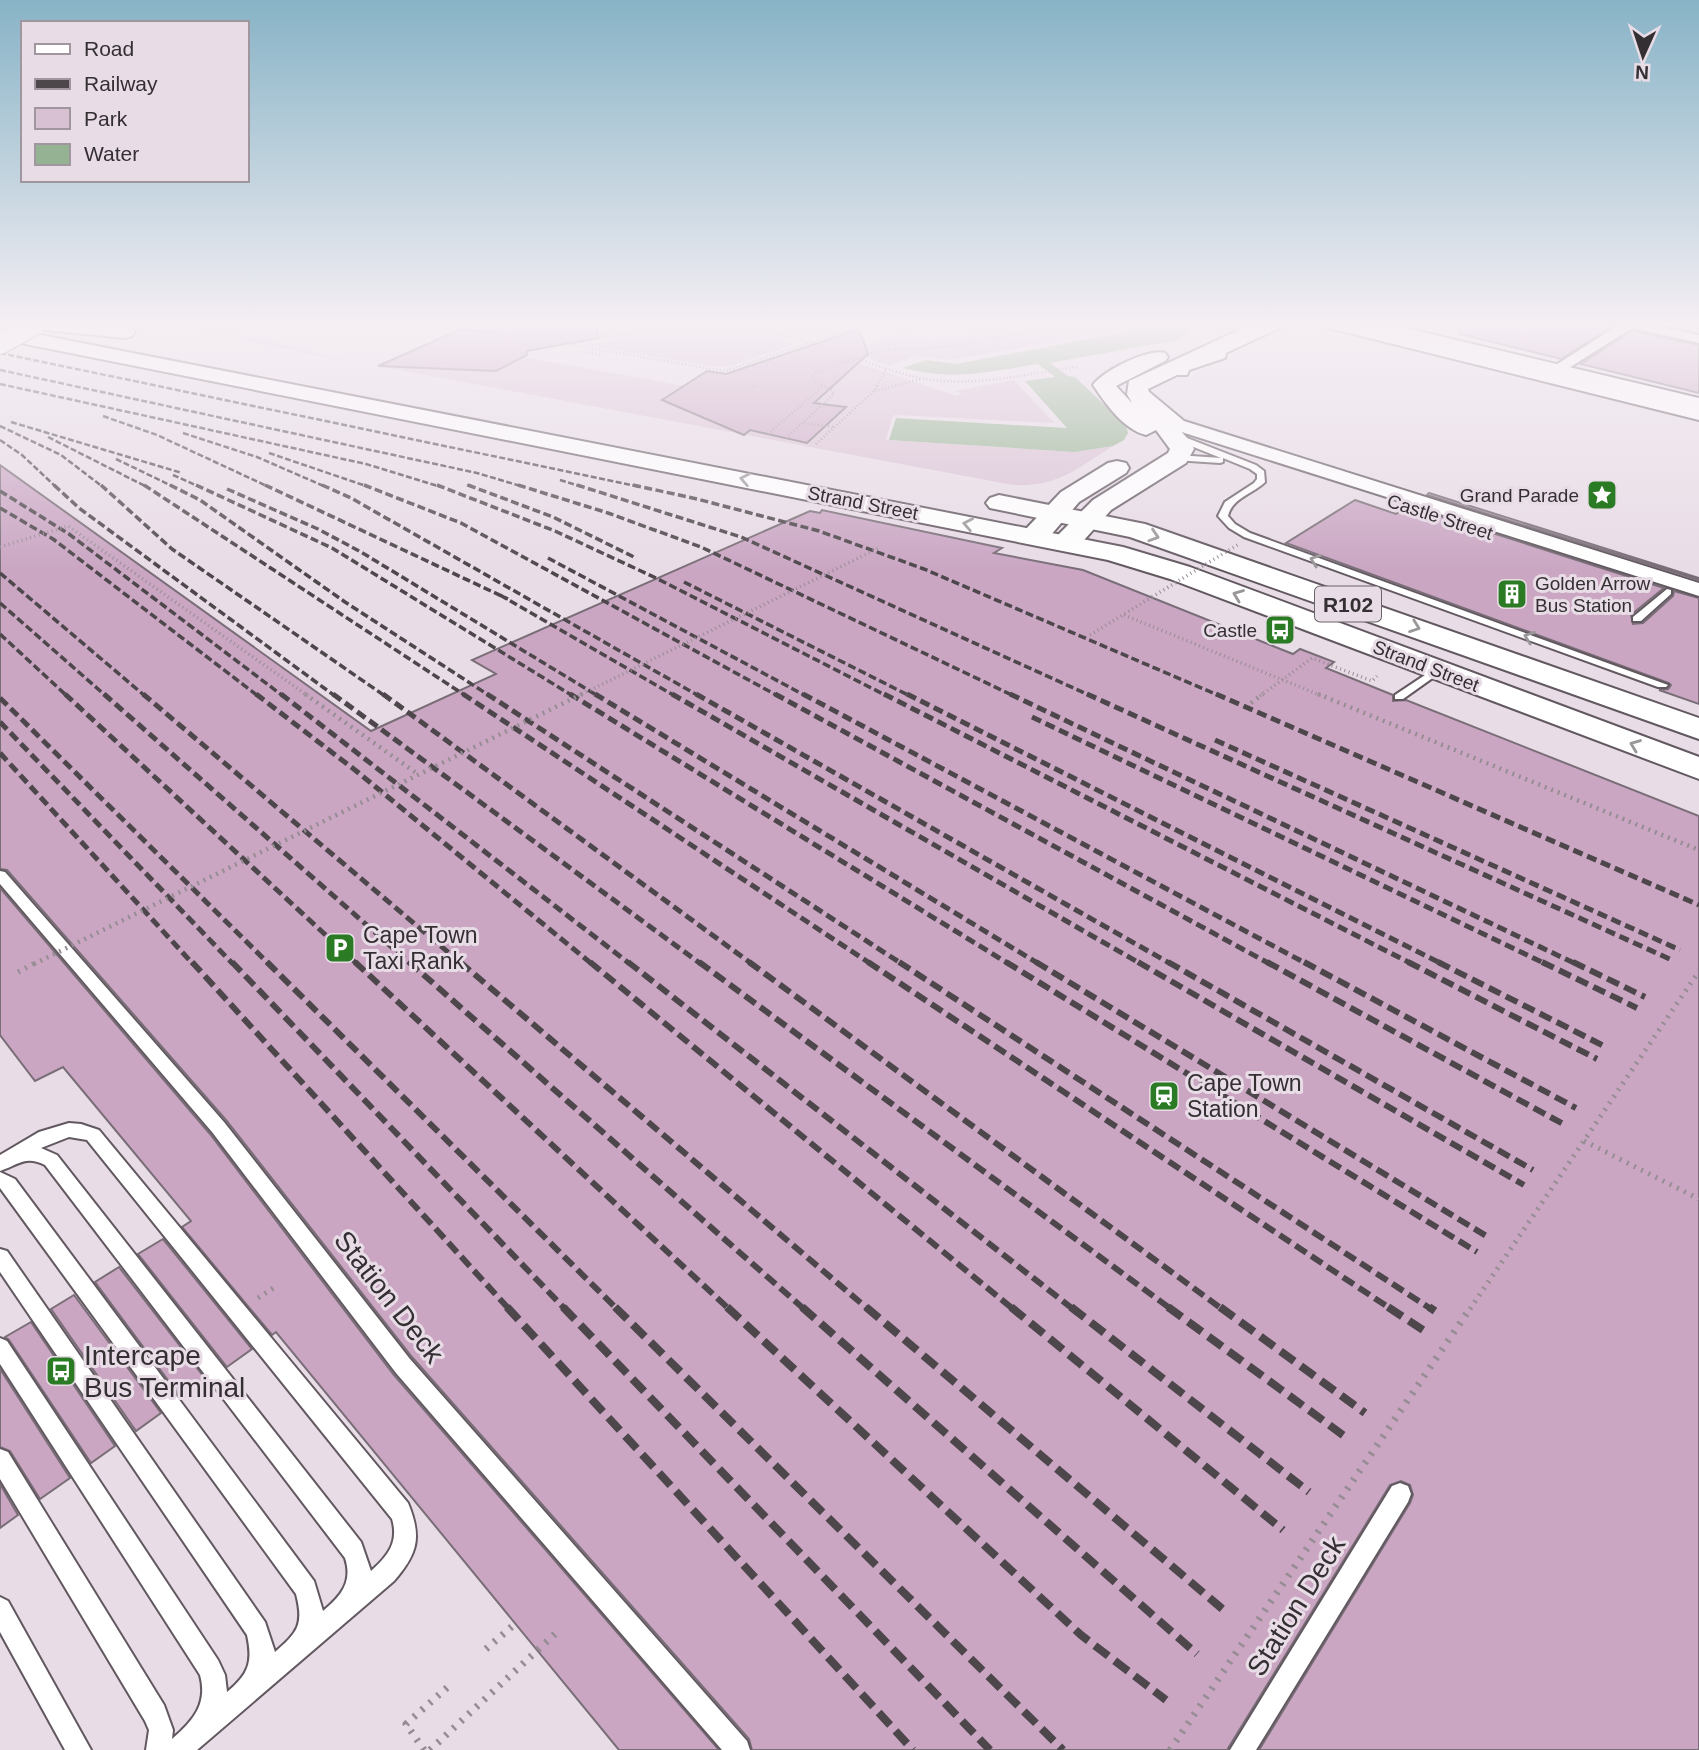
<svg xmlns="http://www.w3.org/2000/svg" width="1699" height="1750" viewBox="0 0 1699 1750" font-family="Helvetica,sans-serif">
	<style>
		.green { fill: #d9c1d4 }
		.water { fill: #95b292 }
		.building { fill: #caa6c3; stroke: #796e77; stroke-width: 2 }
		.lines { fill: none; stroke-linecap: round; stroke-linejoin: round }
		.lane-casing { stroke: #625860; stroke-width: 4 }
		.street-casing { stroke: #625860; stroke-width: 4 }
		.secondary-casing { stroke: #625860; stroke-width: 4 }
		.primary-casing { stroke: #625860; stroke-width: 4 }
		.highway-casing { stroke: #625860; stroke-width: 4 }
		.path-far4 { stroke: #968d94; stroke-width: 2.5; stroke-dasharray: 1 2.5; stroke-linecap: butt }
		.path-far3 { stroke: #968d94; stroke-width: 3.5; stroke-dasharray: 1 3.5; stroke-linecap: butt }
		.path-far2 { stroke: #968d94; stroke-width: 4.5; stroke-dasharray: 2 5; stroke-linecap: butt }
		.path-far1 { stroke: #968d94; stroke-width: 5; stroke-dasharray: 2 6; stroke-linecap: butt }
		.path { stroke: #968d94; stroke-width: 7; stroke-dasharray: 2.5 8; stroke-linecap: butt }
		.lane { fill: #fff; fill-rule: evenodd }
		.street { fill: #fff; fill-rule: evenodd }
		.secondary { fill: #fff; fill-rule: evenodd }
		.primary { fill: #fff; fill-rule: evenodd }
		.highway { fill: #fff; fill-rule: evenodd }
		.rail-far4 { stroke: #4d474c; stroke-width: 2.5; stroke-dasharray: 6 2.5; stroke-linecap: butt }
		.rail-far3 { stroke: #4d474c; stroke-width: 3.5; stroke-dasharray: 8 3.5; stroke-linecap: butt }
		.rail-far2 { stroke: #4d474c; stroke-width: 5; stroke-dasharray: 10 5; stroke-linecap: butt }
		.rail-far1 { stroke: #4d474c; stroke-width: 6; stroke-dasharray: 13 6; stroke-linecap: butt }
		.rail { stroke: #4d474c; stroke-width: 8; stroke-dasharray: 17 8; stroke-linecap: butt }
		.secondary-bridge-casing { stroke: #625860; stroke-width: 24; stroke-linecap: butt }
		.path-bridge-far2 { stroke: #968d94; stroke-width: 3.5; stroke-dasharray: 1 3.5; stroke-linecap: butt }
		.path-bridge-far1 { stroke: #968d94; stroke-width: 4.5; stroke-dasharray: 2 5; stroke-linecap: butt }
		.path-bridge { stroke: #968d94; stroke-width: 5; stroke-dasharray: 2 6; stroke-linecap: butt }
		.secondary-bridge { stroke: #fff; stroke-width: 22 }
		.oneway { stroke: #9a9799 }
		.labels { text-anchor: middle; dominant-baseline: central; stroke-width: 6; stroke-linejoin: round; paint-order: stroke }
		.far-poi-label { font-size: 19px; fill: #342f33; stroke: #e8dce6; text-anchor: end }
		.far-street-label { font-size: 19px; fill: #342f33; stroke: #e8dce6 }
		.shield { fill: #e8dce6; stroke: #6a6369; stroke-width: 2 }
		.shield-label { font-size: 21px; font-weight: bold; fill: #342f33 }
		.poi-label { font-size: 23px; fill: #342f33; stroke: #e8dce6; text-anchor: start }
		.near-street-label { font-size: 28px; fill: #342f33; stroke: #e8dce6 }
		.near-poi-label { font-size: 28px; fill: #342f33; stroke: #e8dce6; text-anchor: start }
	</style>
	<rect width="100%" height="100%" fill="#e8dce6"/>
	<path class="green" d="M 161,324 C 227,324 288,348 352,362 Z
		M 698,324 C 717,324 782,331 792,345 L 734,365 L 715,367 L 586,345 Z
		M 774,324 L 860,324 C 825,335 808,347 774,324 Z
		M 1025,324 L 1123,324 L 1137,327 L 950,360 L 917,356 L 889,366 L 863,356 L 870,353 L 858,355 L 848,352 L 902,333 L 931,342 Z
		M 837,356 L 957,396 L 962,393 L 955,391 L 1014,380 L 1054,423 L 895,415 L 892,417 L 886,440 L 1075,452 L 1113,446 C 1076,469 1058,487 1013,485 L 378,366 L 496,371 L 523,357 L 684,386 L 663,400 L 744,435 Z"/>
	<path class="water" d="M 1134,324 L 1183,324 L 1189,332 L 1177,340 L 1050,363 L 1068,376 L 1075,377 L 1126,425 L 1128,433 L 1124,440 L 1113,446 L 1075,452 L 889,440 L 896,418 L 1067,428 L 1025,381 L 1055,377 L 1038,364 C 987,372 955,381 903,368 L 926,360 L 956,364 L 1147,328 Z"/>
	<path class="building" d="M 501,324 L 597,324 L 598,338 L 527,351 L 527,355 L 496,371 L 378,366 L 459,330 L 494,332 Z
		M 1461,324 L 1616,324 L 1561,359 L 1460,334 Z
		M 859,329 L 868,354 L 814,403 L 846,407 L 807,443 L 750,430 L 744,435 L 662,400 L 707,371 L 726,374 Z
		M 1632,331 L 1699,345 L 1699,393 L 1581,364 Z
		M 0,465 L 371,731 L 496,674 L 472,660 L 810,511 L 820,513 L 822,510 L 1002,548 L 994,553 L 1083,570 L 1293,654 L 1300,649 L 1334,662 L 1326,668 L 1393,695 L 1393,701 L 1406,700 L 1699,816 L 1699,1750 L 1259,1750 L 1410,1503 L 1413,1495 L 1410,1485 L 1401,1481 L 1390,1485 L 1227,1750 L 752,1750 L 749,1739 L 412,1357 L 226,1120 L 7,870 L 0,869 Z
		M 1429,493 L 1699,578 L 1699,580 L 1427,495 Z
		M 1355,500 L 1396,514 L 1408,506 L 1664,588 L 1631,615 L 1633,624 L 1643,623 L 1673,596 L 1674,591 L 1699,598 L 1699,704 L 1659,690 L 1668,689 L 1671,685 L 1669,683 L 1286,543 Z
		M 0,888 L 210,1134 L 394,1375 L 719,1750 L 619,1750 L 276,1332 L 272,1335 L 182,1227 L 191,1221 L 63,1067 L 35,1081 L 0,1035 Z
		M 163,1239 L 252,1349 L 227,1367 L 138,1254 Z
		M 119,1267 L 207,1381 L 182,1399 L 95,1282 Z
		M 74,1295 L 161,1413 L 136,1431 L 51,1309 Z
		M 31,1322 L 115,1446 L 91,1463 L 9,1340 L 5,1337 Z
		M 0,1369 L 70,1478 L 40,1499 L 10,1451 L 0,1447 Z
		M 0,1484 L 18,1515 L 0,1528 Z"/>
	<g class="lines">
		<g class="lane-casing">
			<path id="lane" d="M 1176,436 L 1182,436 L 1256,465 L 1264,471 L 1265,482 C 1253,494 1232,498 1228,516 L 1235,524 L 1250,533 L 1668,685 L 1666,687 L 1658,687 L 1244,537 L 1229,528 L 1218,516 L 1225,502 L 1254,483 L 1257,479 L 1257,474 L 1250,469 L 1223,458 L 1223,462 L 1220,463 L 1174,460 L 1173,458 L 1177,455 L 1221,458 L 1176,440 Z
				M 1667,589 L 1671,590 L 1671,594 L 1641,621 L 1633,621 L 1633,617 Z
				M 1437,667 L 1441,668 L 1441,672 L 1403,699 L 1395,699 L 1395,695 Z
				M 0,871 L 5,872 L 224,1122 L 410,1359 L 747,1741 L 750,1750 L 722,1750 L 396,1373 L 212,1132 L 0,884 Z
				M 69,1123 L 81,1124 L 99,1130 L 408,1503 C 422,1537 418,1553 394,1581 L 197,1750 L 146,1750 L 149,1730 L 145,1721 L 0,1479 L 0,1449 L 8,1452 L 164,1705 L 173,1730 L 172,1739 C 193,1721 208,1704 200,1675 L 0,1364 L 0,1338 L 7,1341 L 218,1660 L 225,1675 L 227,1692 C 249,1674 253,1662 247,1635 L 0,1272 L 0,1249 L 7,1251 L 265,1622 L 275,1652 C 298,1632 304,1625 296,1594 L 0,1188 L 0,1172 L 15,1179 L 314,1581 L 323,1611 C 341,1596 353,1582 345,1558 L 45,1165 C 25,1155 18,1165 0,1171 L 0,1155 L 39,1132 ZM 69,1137 L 87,1140 L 392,1519 C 399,1542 388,1556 371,1571 L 361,1542 L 57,1155 L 41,1148 Z
				M 1400,1483 L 1408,1486 L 1411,1494 L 1408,1502 L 1256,1750 L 1230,1750 L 1392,1486 Z
				M 0,1597 L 8,1601 L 91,1750 L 65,1750 L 0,1632 Z"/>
		</g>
		<g class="street-casing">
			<path id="street" d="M 1270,324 L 1288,324 L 1226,353 L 1225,358 L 1189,370 L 1187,375 L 1177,375 L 1172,368 L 1180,363 L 1211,354 L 1212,349 Z
				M 1323,324 L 1346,324 L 1699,410 L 1699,420 L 1325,327 Z
				M 1620,324 L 1649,324 L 1699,335 L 1699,343 L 1632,328 L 1561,373 L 1556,375 L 1548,370 Z
				M 1141,382 L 1147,384 L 1148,391 L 1184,421 L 1699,583 L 1699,596 L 1172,429 L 1132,392 L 1135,384 Z"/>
		</g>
		<g class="secondary-casing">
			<path id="secondary" d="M 0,324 L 11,324 L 8,328 L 0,330 Z
				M 1252,324 L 1277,324 L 1274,328 L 1148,389 L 1151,399 L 1190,441 L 1194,449 L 1186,463 L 1111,510 L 1076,549 L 1066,551 L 1056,549 L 1052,543 L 1056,537 L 1093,500 L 1168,453 L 1170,449 L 1156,430 L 1146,435 C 1124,430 1105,403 1093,385 C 1103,371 1148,348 1165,353 L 1168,357 L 1165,361 L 1116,386 L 1132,403 L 1127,394 L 1129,381 Z
				M 1356,324 L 1389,324 L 1699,398 L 1699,412 L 1359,328 Z
				M 1117,461 L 1126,463 L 1129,468 L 1126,473 L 1079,502 L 1045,542 L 1035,544 L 1025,542 L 1022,536 L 1025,530 L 1061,492 L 1108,463 Z"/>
		</g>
		<g class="primary-casing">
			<path id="primary" d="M 0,327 L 1123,547 L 1190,567 L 1699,757 L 1699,779 L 1170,579 L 1108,560 L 0,339 Z
				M 999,495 L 1145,524 L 1699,718 L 1699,739 L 1130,537 L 990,508 L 986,503 L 990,498 Z"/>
		</g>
		<g class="highway-casing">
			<path id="highway" d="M 35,324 L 102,324 L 132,328 L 135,332 L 132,336 L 125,338 L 45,330 Z"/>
		</g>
		<path class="path-far4" d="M 690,324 L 565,344 L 725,371 L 865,324
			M 725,324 L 775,332 L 818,346
			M 765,324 L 774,331
			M 1190,324 L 1194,328
			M 902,330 L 909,328
			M 597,335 L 609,334
			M 529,338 L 543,324
			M 496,341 L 499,338
			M 585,352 L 600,355
			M 522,353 L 528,354
			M 846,355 C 872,363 898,374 925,379 C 975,387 1027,374 1077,367
			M 753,386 L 757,387
			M 875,391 L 921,379
			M 804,423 L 834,427
			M 768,434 L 823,386
			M 786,438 L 834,394 L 832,390 L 815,382 L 813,376 L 819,371 L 881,350 L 944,347 L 1035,331 L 1046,324
			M 816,444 L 874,391 L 887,368"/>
		<path class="path-far3" d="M 1124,615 L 1322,696
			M 1090,635 L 1152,597
			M 1260,696 L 1312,658 L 1372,681 L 1377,676"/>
		<path class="path-far2" d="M 1318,694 L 1699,850
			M 1251,703 L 1263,694"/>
		<path class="path-far1" d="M 1584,1141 L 1699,1199
			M 258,1298 L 275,1287
			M 1470,1309 L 1699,971"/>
		<path class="path" d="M 486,1649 L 516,1623
			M 424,1750 L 406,1724 L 450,1685
			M 430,1750 L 557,1632
			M 1170,1750 L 1471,1307"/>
		<use href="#lane" class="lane"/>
		<use href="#street" class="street"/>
		<use href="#secondary" class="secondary"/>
		<use href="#primary" class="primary"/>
		<use href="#highway" class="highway"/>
		<path class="rail-far4" d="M 0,353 L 641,487
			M 0,370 L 477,473 L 524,487
			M 0,384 L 366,464 L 441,487
			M 103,416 L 157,435 L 269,487
			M 11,422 L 182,473
			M 0,426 L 61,455 L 103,487
			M 183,433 L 257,457 L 326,487
			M 48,437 L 147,487
			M 0,440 L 22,455 L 56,487
			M 269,453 L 369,487
			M 116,459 L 174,487
			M 173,475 L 200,487
			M 560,480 L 583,487
			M 467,485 L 473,487"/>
		<path class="rail-far3" d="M 54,485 L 79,508 L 335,696
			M 101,485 L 172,549 L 385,696
			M 144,485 L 466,696
			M 170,485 L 200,500 L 345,602 L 490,696
			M 196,485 L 332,548 L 573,696
			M 265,485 L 508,599
			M 322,485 L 351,498 L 699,696
			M 364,485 L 461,523 L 778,696
			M 437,485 L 555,531 L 656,578 L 887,696
			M 468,485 L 553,517 L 634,557
			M 518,485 L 608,513 L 701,547 L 1014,696
			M 577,485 L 741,537 L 1091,696
			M 633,485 L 697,499 L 819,531 L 924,569 L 1220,696
			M 227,489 L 318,529 L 361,552 L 598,696
			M 0,491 L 69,534 L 283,696
			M 0,508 L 53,539 L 258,696
			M 548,558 L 806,696
			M 0,573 L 145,696
			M 684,582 L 910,696
			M 500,595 L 675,696
			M 0,603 L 106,696
			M 0,634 L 67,696"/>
		<path class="rail-far2" d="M 65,694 L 357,964
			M 104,694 L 411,964
			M 143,694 L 462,964
			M 256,694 L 355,770 L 592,964
			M 281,694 L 630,964
			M 333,694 L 701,964
			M 383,694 L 752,964
			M 463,694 L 871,964
			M 487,694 L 902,964
			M 570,694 L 1009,964
			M 595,694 L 1039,964
			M 672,694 L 1141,964
			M 696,694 L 1171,964
			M 775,694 L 1270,964
			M 803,694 L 1307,964
			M 884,694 L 1412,964
			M 907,694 L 1442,964
			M 1010,694 L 1576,964
			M 1087,694 L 1674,961
			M 1216,694 L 1699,905
			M 0,698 L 269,964
			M 1032,717 L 1546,964
			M 0,722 L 233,964
			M 1215,740 L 1680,950
			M 0,753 L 193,964"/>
		<path class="rail-far1" d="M 192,962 L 509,1309
			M 232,962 L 565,1309
			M 267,962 L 617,1309
			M 355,962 L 729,1309
			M 409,962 L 804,1309
			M 460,962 L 868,1309
			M 590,962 L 1013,1309
			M 628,962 L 1073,1309
			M 699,962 L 1171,1309
			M 749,962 L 1222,1309
			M 868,962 L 1391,1309
			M 899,962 L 1431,1309
			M 1006,962 L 1477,1252
			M 1036,962 L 1488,1237
			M 1138,962 L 1524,1185
			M 1168,962 L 1533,1170
			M 1267,962 L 1565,1125
			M 1304,962 L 1576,1108
			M 1408,962 L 1597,1059
			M 1438,962 L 1606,1047
			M 1542,962 L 1637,1008
			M 1573,962 L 1645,997"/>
		<path class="rail" d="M 507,1307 L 913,1750
			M 563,1307 L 990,1750
			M 615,1307 L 1063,1750
			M 727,1307 L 1081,1635 L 1166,1700
			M 802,1307 L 1197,1654
			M 866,1307 L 1226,1612
			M 1011,1307 L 1283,1530
			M 1071,1307 L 1309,1492
			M 1168,1307 L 1347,1438
			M 1220,1307 L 1365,1413
			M 1388,1307 L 1423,1330
			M 1429,1307 L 1435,1311"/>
		<g class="secondary-bridge-casing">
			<path id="secondary-bridge" d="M 0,343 L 34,324"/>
		</g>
		<path class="path-bridge-far2" d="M 0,547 L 68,526 L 308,696
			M 1152,597 L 1239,544
			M 578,696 L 879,548"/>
		<path class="path-bridge-far1" d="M 305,694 L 419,775
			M 34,964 L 582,694"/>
		<path class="path-bridge" d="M 18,972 L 37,962"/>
		<use href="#secondary-bridge" class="secondary-bridge"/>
	</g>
	<defs><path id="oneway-chevron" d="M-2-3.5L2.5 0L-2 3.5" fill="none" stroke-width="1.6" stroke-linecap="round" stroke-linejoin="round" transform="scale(1.75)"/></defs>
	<g class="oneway">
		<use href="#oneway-chevron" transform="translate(745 479) rotate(-169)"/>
		<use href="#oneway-chevron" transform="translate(968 524) rotate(-169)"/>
		<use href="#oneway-chevron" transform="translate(1154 536) rotate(18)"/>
		<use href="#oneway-chevron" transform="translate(1315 560) rotate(-160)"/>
		<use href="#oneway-chevron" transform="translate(1238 595) rotate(-159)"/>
		<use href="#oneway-chevron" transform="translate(1415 627) rotate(20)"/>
		<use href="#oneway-chevron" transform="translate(1529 637) rotate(-160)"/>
		<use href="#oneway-chevron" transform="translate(1635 745) rotate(-159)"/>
	</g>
	<linearGradient id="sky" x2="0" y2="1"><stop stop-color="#87b3c6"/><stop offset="0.57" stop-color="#f5eff4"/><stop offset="1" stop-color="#f5eff4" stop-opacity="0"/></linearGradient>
	<rect width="1699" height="569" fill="url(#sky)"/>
	<defs>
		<g id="sight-square" transform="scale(1.575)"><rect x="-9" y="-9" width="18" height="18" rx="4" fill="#2b7b25" stroke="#e8dce6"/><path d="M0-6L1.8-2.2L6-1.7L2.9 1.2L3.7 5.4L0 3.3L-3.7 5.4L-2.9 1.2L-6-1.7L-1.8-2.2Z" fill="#fff"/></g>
		<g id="building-square" transform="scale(1.575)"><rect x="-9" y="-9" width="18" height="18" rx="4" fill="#2b7b25" stroke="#e8dce6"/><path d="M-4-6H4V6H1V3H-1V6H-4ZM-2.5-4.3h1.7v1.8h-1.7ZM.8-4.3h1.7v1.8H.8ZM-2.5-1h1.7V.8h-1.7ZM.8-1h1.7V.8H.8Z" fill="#fff"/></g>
		<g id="bus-square" transform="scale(1.575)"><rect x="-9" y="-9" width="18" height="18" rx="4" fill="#2b7b25" stroke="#e8dce6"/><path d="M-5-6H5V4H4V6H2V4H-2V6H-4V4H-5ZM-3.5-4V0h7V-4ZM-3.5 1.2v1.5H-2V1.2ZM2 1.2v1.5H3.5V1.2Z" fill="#fff"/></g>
		<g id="parking-square" transform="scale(1.575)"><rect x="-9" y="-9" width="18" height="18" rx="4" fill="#2b7b25" stroke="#e8dce6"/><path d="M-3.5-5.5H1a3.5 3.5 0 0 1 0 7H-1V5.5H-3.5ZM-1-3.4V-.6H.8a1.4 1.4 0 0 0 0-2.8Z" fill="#fff"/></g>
		<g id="station-square" transform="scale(1.575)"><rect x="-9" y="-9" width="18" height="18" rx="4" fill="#2b7b25" stroke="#e8dce6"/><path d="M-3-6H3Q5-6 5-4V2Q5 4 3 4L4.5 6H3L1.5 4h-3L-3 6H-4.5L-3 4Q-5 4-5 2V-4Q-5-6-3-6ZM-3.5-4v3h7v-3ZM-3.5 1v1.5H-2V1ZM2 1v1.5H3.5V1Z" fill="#fff"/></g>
	</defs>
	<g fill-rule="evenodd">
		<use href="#sight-square" x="1602" y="495"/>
		<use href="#building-square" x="1512" y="594"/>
		<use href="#bus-square" x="1280" y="630"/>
		<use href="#parking-square" x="340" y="948"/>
		<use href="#station-square" x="1164" y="1096"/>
		<use href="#bus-square" x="61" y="1371"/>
	</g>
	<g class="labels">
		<g class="far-poi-label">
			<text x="1579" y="495">Grand Parade</text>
			<text x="1535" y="583" text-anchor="start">Golden Arrow<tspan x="1535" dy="22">Bus Station</tspan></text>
			<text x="1257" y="630">Castle</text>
		</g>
		<g class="far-street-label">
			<text transform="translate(863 503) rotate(11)">Strand Street</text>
			<text transform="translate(1440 517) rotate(18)">Castle Street</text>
			<text transform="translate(1426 666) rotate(21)">Strand Street</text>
		</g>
		<rect class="shield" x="1315" y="586.5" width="66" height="35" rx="5"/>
		<g class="shield-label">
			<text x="1348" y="604">R102</text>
		</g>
		<g class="poi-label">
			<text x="363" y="935">Cape Town<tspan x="363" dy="26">Taxi Rank</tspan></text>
			<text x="1187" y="1083">Cape Town<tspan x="1187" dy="26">Station</tspan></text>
		</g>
		<g class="near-street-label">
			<text transform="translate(389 1297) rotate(52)">Station Deck</text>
			<text transform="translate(1296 1606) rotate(-58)">Station Deck</text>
		</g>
		<g class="near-poi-label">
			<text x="84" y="1355">Intercape<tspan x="84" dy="32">Bus Terminal</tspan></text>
		</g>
	</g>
	<rect x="21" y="21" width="228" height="161" fill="#e8dce6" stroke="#a0979e" stroke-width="2"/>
	<rect x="35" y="44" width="35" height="10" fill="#ffffff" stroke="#a0979e" stroke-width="2"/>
	<text x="84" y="56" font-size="21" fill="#342f33">Road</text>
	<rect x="35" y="79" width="35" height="10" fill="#4d474c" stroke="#a0979e" stroke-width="2"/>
	<text x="84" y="91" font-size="21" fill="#342f33">Railway</text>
	<rect x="35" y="108" width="35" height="21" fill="#d9c1d4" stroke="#a0979e" stroke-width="2"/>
	<text x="84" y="126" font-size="21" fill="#342f33">Park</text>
	<rect x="35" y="144" width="35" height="21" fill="#95b292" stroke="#a0979e" stroke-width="2"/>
	<text x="84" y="161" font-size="21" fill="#342f33">Water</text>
	<g transform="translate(1643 56) rotate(183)" stroke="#e8dce6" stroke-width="5" paint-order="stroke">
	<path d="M0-5L12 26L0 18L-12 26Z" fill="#342f33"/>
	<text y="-10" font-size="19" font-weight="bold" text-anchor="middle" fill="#342f33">N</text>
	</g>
</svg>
